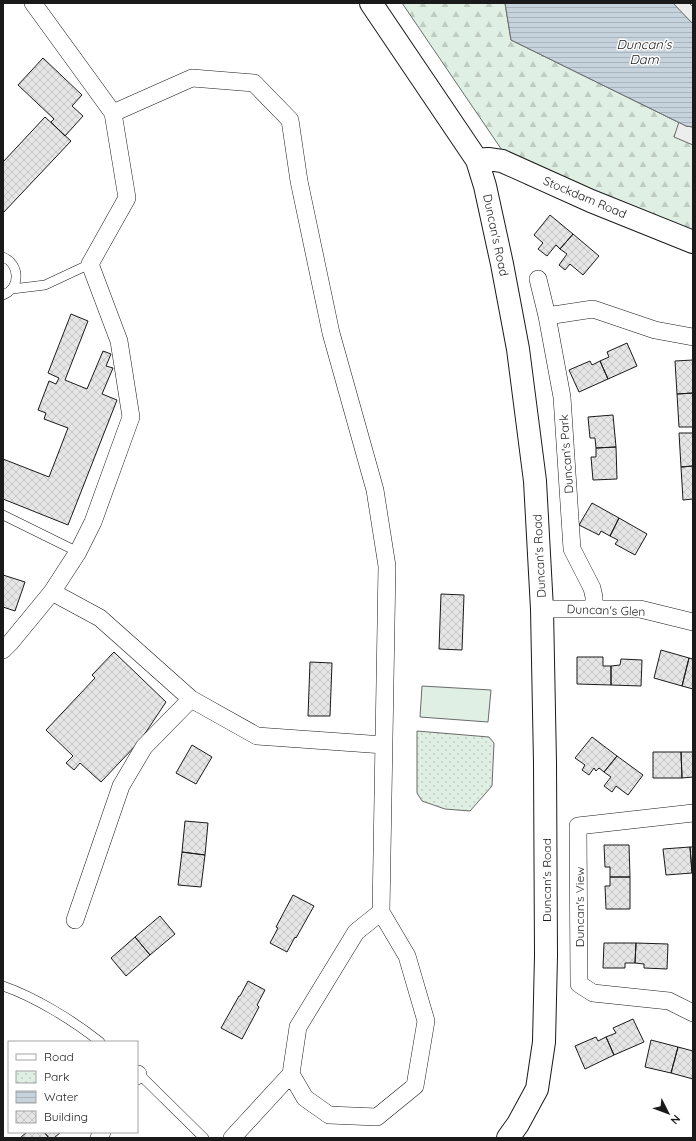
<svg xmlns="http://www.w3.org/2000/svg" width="696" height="1141" viewBox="0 0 696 1141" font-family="Quicksand,sans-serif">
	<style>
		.grass { fill: #e0efe3; stroke: #6a6a6a }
		.forest { fill: url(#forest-firs); stroke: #6a6a6a }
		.park { fill: url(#park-dots); stroke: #6a6a6a }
		.parking { fill: #ededed; stroke: #6a6a6a }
		.water { fill: url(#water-rules); stroke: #6a6a6a }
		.building { fill: url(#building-cross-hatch); stroke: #1a1a1a }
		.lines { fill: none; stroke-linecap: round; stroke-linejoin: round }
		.lane-casing { stroke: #1a1a1a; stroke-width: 10 }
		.street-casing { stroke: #1a1a1a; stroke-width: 18 }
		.secondary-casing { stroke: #1a1a1a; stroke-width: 24 }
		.lane { stroke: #fff; stroke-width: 9 }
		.street { stroke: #fff; stroke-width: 17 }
		.secondary { stroke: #fff; stroke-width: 22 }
		.labels { text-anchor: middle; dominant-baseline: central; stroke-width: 3; stroke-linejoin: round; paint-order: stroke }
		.street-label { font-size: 12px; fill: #1a1a1a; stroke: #fff }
		.water-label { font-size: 13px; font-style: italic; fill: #1a1a1a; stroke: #fff }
	</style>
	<defs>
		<pattern id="forest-firs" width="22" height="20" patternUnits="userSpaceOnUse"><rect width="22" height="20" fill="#e0efe3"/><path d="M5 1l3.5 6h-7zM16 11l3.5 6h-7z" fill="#c0ccc2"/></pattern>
		<pattern id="park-dots" width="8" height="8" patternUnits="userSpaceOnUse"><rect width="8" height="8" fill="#e0efe3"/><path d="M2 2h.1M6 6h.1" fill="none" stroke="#c0ccc2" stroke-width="1.8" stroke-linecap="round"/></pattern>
		<pattern id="water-rules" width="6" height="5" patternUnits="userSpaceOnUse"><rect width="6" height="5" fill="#c6d2dc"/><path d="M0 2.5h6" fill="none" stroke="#aab4bc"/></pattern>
		<pattern id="building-cross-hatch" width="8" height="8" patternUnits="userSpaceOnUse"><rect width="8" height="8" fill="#e6e6e6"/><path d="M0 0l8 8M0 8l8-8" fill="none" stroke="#c5c5c5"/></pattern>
	</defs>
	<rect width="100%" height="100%" fill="#fff"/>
	<path class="grass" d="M 422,686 L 491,690 L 488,722 L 420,717 Z"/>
	<path class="forest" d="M 402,3 L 505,3 L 511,40 L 686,126 L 693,127 L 693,251 L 525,184 Z"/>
	<path class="park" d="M 417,731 L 489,737 L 494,743 L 492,786 L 470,811 L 445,809 L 422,801 L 417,793 Z"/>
	<path class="parking" d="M 672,3 L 689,3 L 693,7 L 693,24 Z
		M 679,122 L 686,126 L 693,127 L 693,145 L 674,137 Z"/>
	<path class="water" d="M 505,3 L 673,3 L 693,24 L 693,127 L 686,126 L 511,40 Z"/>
	<path class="building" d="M 43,58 L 82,95 L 72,106 L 83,116 L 65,136 L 51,122 L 54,119 L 18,85 Z
		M 45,117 L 71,141 L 3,213 L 3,162 Z
		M 550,215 L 573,234 L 560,249 L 556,245 L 547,256 L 538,249 L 543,243 L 534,235 Z
		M 573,234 L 599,256 L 583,275 L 570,264 L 565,270 L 559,265 L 567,254 L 560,249 Z
		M 71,314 L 88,321 L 65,380 L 87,389 L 103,351 L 111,354 L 106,366 L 113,368 L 102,394 L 117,400 L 68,525 L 3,499 L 3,459 L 49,477 L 68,428 L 44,419 L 46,413 L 38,410 L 49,381 L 56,384 L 59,378 L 48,373 Z
		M 627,343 L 637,366 L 608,379 L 600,361 L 609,357 L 607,352 Z
		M 693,360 L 693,393 L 677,394 L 675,361 Z
		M 590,361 L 592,365 L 600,361 L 608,379 L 579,392 L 569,370 Z
		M 693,393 L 693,427 L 679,427 L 677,394 Z
		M 613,415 L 616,447 L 596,448 L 595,438 L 590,438 L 588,417 Z
		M 679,433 L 693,433 L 693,466 L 681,467 Z
		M 616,447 L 617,479 L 593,480 L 591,457 L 596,457 L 596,448 Z
		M 693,466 L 693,499 L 683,500 L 681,467 Z
		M 592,503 L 619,518 L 610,536 L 601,531 L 599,535 L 579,525 Z
		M 619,518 L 647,534 L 635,555 L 615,544 L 618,540 L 610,536 Z
		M 3,575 L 25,582 L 15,611 L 3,607 Z
		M 441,594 L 464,595 L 462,650 L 439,649 Z
		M 661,650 L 689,658 L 682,686 L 654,678 Z
		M 114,652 L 166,702 L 140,741 L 101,782 L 80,763 L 74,770 L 66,763 L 73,756 L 46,730 L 95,678 L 92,675 Z
		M 577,657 L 603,657 L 603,666 L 611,666 L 611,685 L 577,684 Z
		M 689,658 L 693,659 L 693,689 L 682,686 Z
		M 621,659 L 642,660 L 641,686 L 611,685 L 611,666 L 620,665 Z
		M 310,662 L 332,663 L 330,716 L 308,716 Z
		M 592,737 L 617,756 L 604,772 L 599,768 L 596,771 L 594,768 L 589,775 L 582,770 L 585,765 L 575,758 Z
		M 192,745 L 212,757 L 196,784 L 176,773 Z
		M 653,752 L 681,752 L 682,778 L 653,778 Z
		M 681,752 L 693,752 L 693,777 L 682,778 Z
		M 617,756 L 643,775 L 628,795 L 616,786 L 612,792 L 604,786 L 611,777 L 604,772 Z
		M 185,821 L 208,823 L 205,855 L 182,852 Z
		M 604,845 L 629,845 L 630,877 L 610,877 L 610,867 L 605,867 Z
		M 690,847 L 692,873 L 666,875 L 663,849 Z
		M 690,847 L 693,847 L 693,873 L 692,873 Z
		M 182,852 L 205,855 L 201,887 L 178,885 Z
		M 610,877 L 630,877 L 630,909 L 606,909 L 605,886 L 610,886 Z
		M 293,895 L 314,906 L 296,938 L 295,937 L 287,952 L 270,943 L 278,928 L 276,927 Z
		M 160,916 L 175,934 L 150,955 L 135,937 Z
		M 135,937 L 150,955 L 126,976 L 111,958 Z
		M 604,943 L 636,943 L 635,963 L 625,963 L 625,968 L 603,968 Z
		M 636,943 L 668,944 L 667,969 L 644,968 L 644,964 L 635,963 Z
		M 248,981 L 265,990 L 257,1005 L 259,1007 L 242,1039 L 221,1028 L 239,996 L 240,996 Z
		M 633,1019 L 644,1042 L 614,1055 L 606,1037 L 616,1033 L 613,1028 Z
		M 596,1037 L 598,1041 L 606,1037 L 614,1055 L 585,1069 L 575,1046 Z
		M 651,1040 L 678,1047 L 671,1073 L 645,1067 Z
		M 678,1047 L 693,1051 L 693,1079 L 671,1073 Z
		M 27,1132 L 44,1132 L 49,1138 L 20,1138 Z
		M 44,1132 L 61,1132 L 54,1138 L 49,1138 Z"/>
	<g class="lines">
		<g class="lane-casing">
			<path id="lane" d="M 3,257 C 20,264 21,288 3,295
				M 12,289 L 45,285 L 90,264
				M 3,515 L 78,552
				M 3,986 C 35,997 74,1021 100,1042
				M 137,1072 L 204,1138"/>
		</g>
		<g class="street-casing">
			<path id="street" d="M 113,113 L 192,78 L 254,83 L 290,120 L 299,181 L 331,333 L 375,490 L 387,566 L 381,912 L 356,932 L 298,1027 L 291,1074 L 305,1098 L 329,1115 L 377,1117 L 415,1086 L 426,1021 L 407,956 L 381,912
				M 538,279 L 547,316 L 562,397 L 572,549 L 592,588 L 594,597 L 594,609
				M 547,316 L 593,309 L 655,330 L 693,337
				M 52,592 L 100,618 L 191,699 L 257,736 L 384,745
				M 542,609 L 640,609 L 693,622
				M 3,650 L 10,643 L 52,592 L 78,552 L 93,522 L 131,417 L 119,341 L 90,264 L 127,198 L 113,113 L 33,3
				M 693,813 L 578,826 L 579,984 L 593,993 L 669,1001 L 693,1013
				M 75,920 L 121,786 L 144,747 L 191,699
				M 137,1076 L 138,1074
				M 99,1138 L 102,1132
				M 232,1138 L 291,1074"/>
		</g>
		<g class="secondary-casing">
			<path id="secondary" d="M 371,3 L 477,160 L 485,186 L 502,264 L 518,349 L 535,481 L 542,609 L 545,763 L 546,956 L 544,1042 L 537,1089 L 518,1124 L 508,1138
				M 477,160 L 488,159 L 502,161 L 591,201 L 693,242"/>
		</g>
		<use href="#lane" class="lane"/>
		<use href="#street" class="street"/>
		<use href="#secondary" class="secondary"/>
	</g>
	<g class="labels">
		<g class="street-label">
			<text transform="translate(585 197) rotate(23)">Stockdam Road</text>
			<text transform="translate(496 235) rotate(78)">Duncan's Road</text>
			<text transform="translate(566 454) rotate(-94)">Duncan's Park</text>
			<text transform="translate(539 556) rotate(-93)">Duncan's Road</text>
			<text transform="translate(606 610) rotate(2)">Duncan's Glen</text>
			<text transform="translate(546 880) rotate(-90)">Duncan's Road</text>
			<text transform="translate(579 907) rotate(-90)">Duncan's View</text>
		</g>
		<g class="water-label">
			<text x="644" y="44">Duncan's<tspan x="644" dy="15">Dam</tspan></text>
		</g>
	</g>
	<rect width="696" height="1141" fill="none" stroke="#1a1a1a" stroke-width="8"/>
	<rect x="8" y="1041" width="130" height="92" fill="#ffffff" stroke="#a3a3a3"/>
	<rect x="16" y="1054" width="20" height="6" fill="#ffffff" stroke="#a3a3a3"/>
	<text x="44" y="1061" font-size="12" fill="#1a1a1a">Road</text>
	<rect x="16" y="1071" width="20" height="12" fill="url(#park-dots)" stroke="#a3a3a3"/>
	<text x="44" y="1081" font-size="12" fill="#1a1a1a">Park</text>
	<rect x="16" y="1091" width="20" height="12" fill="url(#water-rules)" stroke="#a3a3a3"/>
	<text x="44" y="1101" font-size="12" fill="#1a1a1a">Water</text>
	<rect x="16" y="1111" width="20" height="12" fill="url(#building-cross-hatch)" stroke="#a3a3a3"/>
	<text x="44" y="1121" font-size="12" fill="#1a1a1a">Building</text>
	<g transform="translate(668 1113) rotate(132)" stroke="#ffffff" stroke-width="3" paint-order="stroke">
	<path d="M0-3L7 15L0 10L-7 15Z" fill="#1a1a1a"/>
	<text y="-6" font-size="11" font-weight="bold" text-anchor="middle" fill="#1a1a1a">N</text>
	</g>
</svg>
